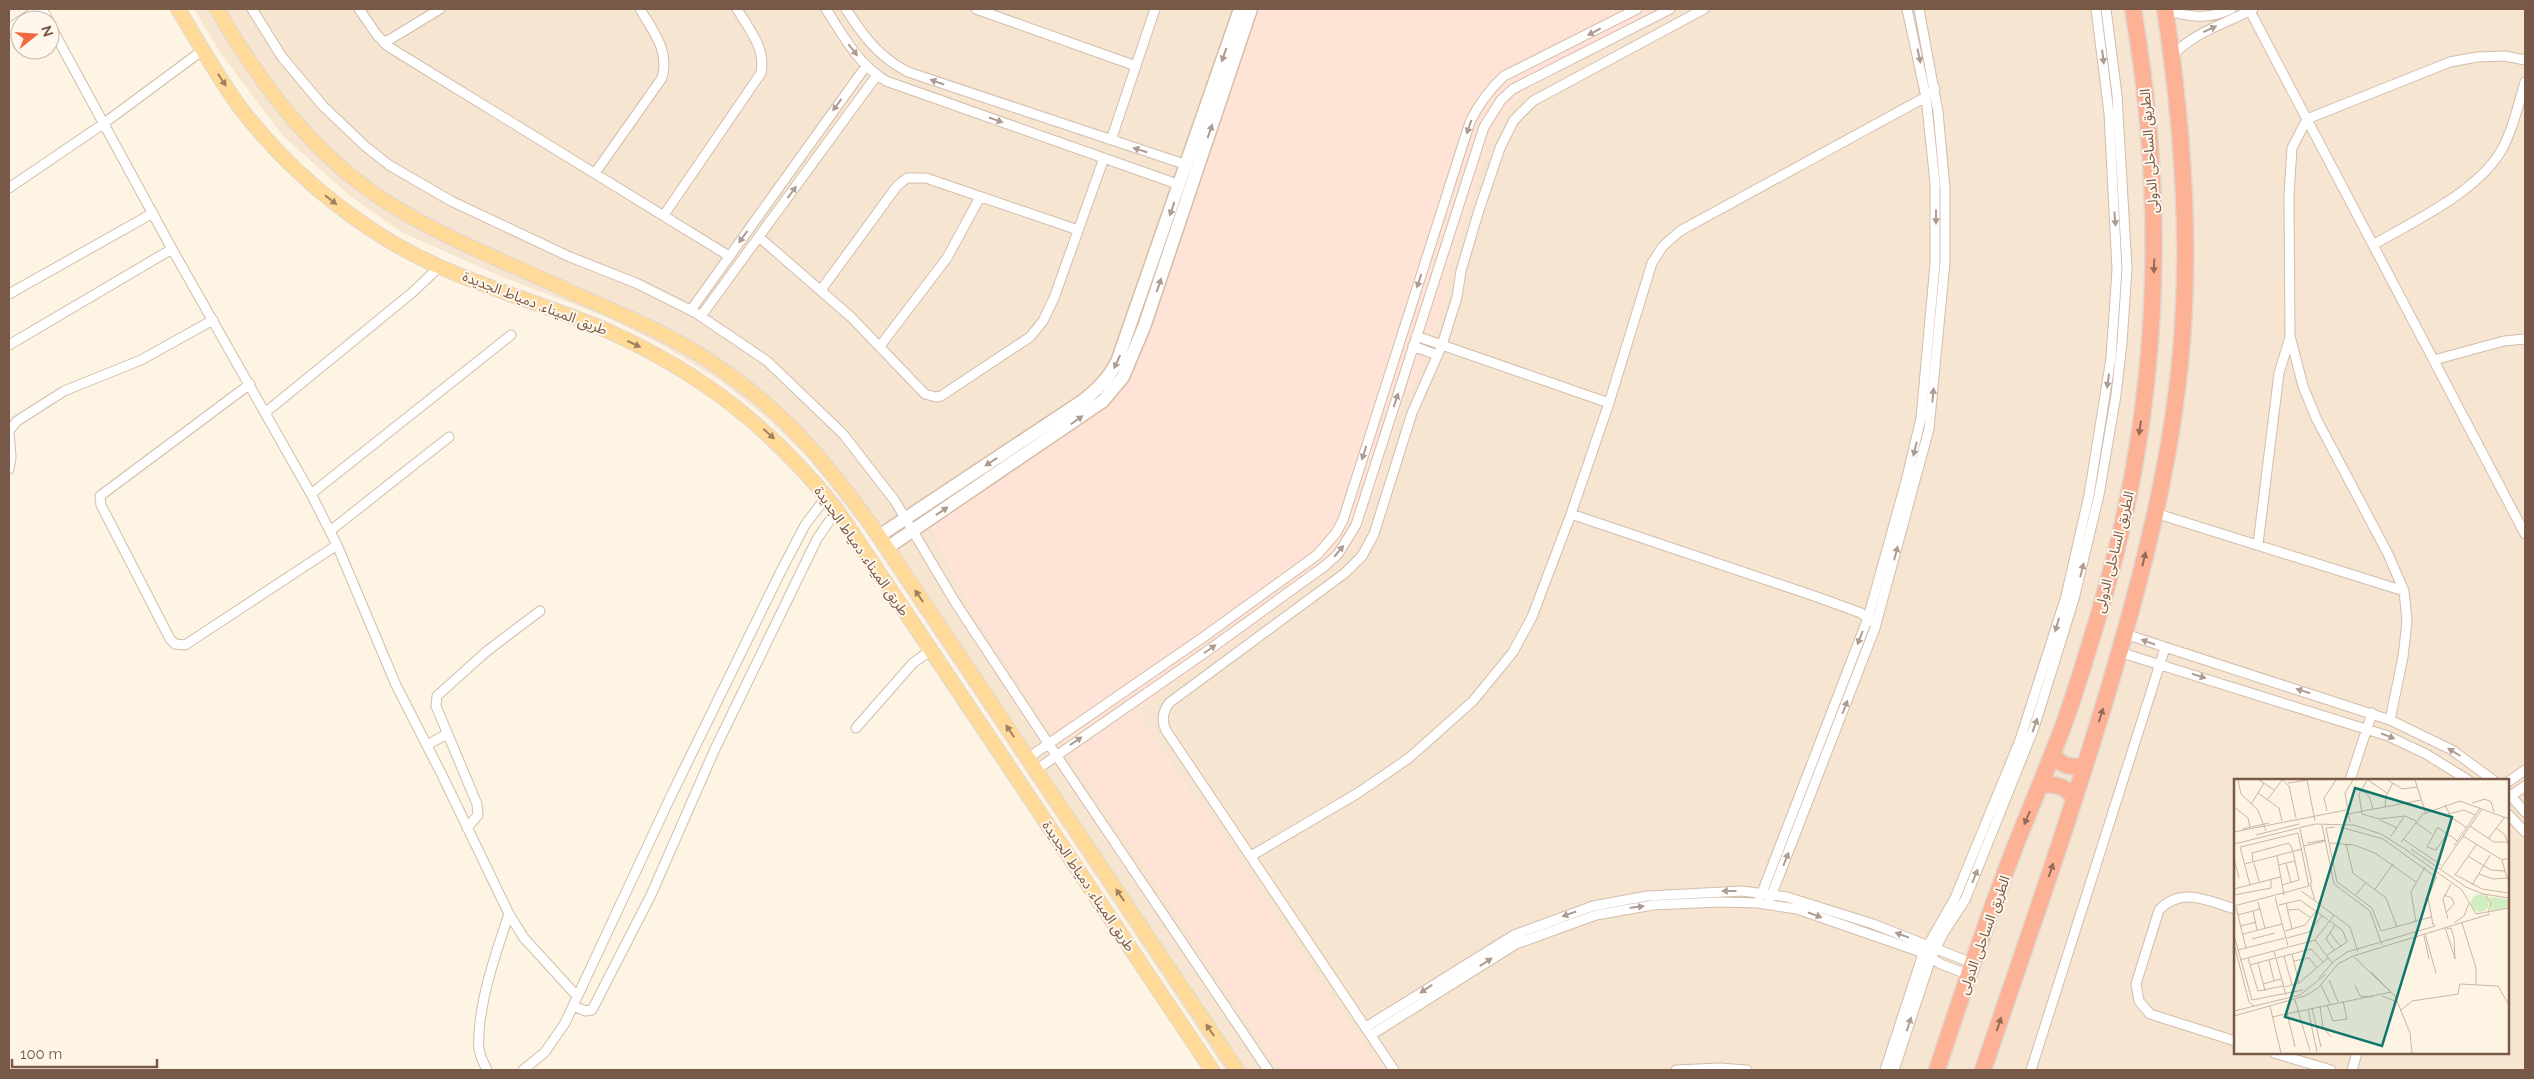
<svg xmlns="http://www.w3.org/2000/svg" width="2534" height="1079" viewBox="0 0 2534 1079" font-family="Raleway,'Noto Sans Arabic',sans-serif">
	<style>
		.residential { fill: #f6e6d1; fill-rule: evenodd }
		.commercial { fill: #ffe3d6 }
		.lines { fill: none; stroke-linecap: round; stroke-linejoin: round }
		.street-casing { stroke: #d2bdab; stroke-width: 11 }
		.secondary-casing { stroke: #d6bda8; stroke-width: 15 }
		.primary-casing { stroke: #dfd7d3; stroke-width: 16 }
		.highway-casing { stroke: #dfd7d3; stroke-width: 19 }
		.street { stroke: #fff; stroke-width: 9 }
		.secondary { stroke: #fff; stroke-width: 12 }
		.primary { stroke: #ffda99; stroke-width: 14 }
		.highway { stroke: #fdb195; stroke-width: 16 }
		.oneway { fill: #ae9b91 }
		.oneway2 { fill: #a08060 }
		.oneway3 { fill: #936b57 }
		.labels { text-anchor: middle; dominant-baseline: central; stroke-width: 4; stroke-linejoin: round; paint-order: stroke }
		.street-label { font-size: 14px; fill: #785947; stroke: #fff7eb }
		.inset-road { fill: none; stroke: #c8b6a5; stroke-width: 1 }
		.view { fill: #0f766e; fill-opacity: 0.15; stroke: #0f766e; stroke-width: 2.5 }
		.inset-edge { fill: none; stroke: #785947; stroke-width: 2.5 }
	</style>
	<rect width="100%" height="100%" fill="#fef4e3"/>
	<path class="residential" d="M 194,9 L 2525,9 L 2525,1070 L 1225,1070 L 865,531 L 810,460 L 770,421 L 721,381 L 662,345 L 604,316 L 500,276 L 401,232 L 350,196 L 282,135 L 221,54 ZM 2235,780 L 2508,780 L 2508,1053 L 2235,1053 Z"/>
	<path class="commercial" d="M 1248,9 L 1678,9 L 1525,92 L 1502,115 L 1492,135 L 1452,258 L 1447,285 L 1447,299 L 1416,383 L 1407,394 L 1401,408 L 1366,521 L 1357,541 L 1346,556 L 1328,571 L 1216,655 L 1135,711 L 1382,1070 L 1279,1070 L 1081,770 L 989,639 L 951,571 L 924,514 L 1099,396 L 1117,375 L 1124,362 Z"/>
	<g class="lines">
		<g class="street-casing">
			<path id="street" d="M 42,9 L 48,20
				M 252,9 L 282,57 L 323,106 L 365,146 L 389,165 L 451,201 L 570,257 L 636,283 L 696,313 L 767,361 L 843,434 L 895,501 L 955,602 L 1048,743 L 1268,1070
				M 359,9 L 377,35 L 389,47 L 729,256
				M 826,9 C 843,36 858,64 886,81 L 1180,185
				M 846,9 C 863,36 879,57 908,72 L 1187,165
				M 976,9 L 1136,66
				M 2166,10 C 2189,17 2209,20 2231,9
				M 2250,11 L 2525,534
				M 22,20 L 38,9
				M 50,25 L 172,249 L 311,494 L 337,545 L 396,685 L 442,775 L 509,914 L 524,938 L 577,996
				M 9,29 L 20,21
				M 384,43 L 440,9
				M 2172,56 C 2194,32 2225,24 2253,9
				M 1111,140 L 1155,9
				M 595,173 L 662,78 C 670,51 653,31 640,9
				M 9,188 L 103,124 L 203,50
				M 664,215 L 761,73 C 766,48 749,29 737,9
				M 759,237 L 851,317 L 925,394 L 936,397 L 941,396 L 1030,337 L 1043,321 L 1054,298 L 1104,158
				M 2373,245 C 2414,221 2477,192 2501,151 C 2513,130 2518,105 2525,82
				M 821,290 L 897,186 L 907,178 L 926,178 L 1078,230
				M 9,294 L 153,213
				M 691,310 L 866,66
				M 701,316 L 877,75
				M 1416,336 L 1609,403
				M 9,345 L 172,249
				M 880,346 L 947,258 L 980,197
				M 1413,346 L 1437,355
				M 2434,360 L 2504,341 L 2525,339
				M 250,384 L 100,496 L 101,505 L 170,639 L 175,644 L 185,645 L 337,545
				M 266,412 L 413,292 L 440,266
				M 9,469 L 11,457 L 9,431 L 17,421 L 64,391 L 141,360 L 213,320
				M 311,494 L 511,335
				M 2155,513 L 2404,591
				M 1571,514 L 1820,598 L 1861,613 L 1871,621
				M 330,531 L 449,437
				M 2258,544 L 2279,373 L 2290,337
				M 2125,634 L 2390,720 L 2452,750 L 2493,780
				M 2119,652 L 2388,736 L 2426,754 L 2468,780
				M 2390,720 L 2403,657 L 2407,621 L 2404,591 L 2388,554 L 2316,418 L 2303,386 L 2290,336 L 2289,195 L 2292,148 L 2307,119 L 2450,62 L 2477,57 L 2505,56 L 2525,60
				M 856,728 L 913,663 L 930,651
				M 427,745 L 447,734
				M 1028,758 L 1205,636 L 1317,555 L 1336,533 L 1343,520 L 1470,122 C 1479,103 1489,90 1504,76 L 1637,9
				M 1036,770 L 1213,647 L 1326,565 L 1338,554 L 1356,525 L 1484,127 L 1501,100 L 1513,89 L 1670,9
				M 2350,780 L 2372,713
				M 2508,782 L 2525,770
				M 2508,793 L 2525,812
				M 2508,798 L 2525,786
				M 2508,814 L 2525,832
				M 467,828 L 478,815 L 477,804 L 436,706 L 437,696 L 487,651 L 540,611
				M 1251,856 L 1358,793 L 1409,758 L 1473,701 L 1513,652 L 1532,617 L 1571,514 L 1609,403 L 1652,263 L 1663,246 L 1680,231 L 1922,99 L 1935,88
				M 1758,903 L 1868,618 L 1906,481 L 1921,418 L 1935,264 L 1935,183 L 1926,97 L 1907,9
				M 1768,904 L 1875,628 L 1929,429 L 1945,262 L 1945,189 L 1938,112 L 1919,9
				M 2235,909 C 2208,901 2182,886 2159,910 L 2136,984 L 2139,1001 L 2150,1014 L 2235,1041
				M 573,1006 L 586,1011 L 592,1010 L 651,895 L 714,751 L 817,539 L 837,510
				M 1366,1027 L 1514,935 L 1593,906 L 1647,896 L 1742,891 L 1787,897 L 1873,924 L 1972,963
				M 1371,1035 L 1516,944 L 1596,915 L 1653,905 L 1719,902 L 1758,903 L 1797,909 L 1918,951 L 1941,964 L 1969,975
				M 2274,1053 L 2331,1070
				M 487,1070 C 484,1063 480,1057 479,1049 C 476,1010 496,952 509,914
				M 523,1070 L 545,1052 L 565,1023 L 670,798 L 780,573 L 805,525 L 827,496
				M 1394,1070 L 1167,732 C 1161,722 1162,713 1169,703 L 1345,573 L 1362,556 L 1374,534 L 1412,413 L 1442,345 L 1457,297 L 1461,271 L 1479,210 L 1500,148 L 1514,120 L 1533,101 L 1704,9
				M 1676,1070 L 1719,1068 L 1747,1070
				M 1885,1070 L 1923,954 L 1955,898 L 2020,740 L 2066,596 L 2089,495 L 2111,358 L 2117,269 L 2109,113 L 2096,9
				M 1894,1070 L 1931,958 L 1944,932 L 1965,900 L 2034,728 L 2074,599 L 2099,495 L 2116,395 L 2122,343 L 2127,268 L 2117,95 L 2106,9
				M 2031,1070 L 2165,648
				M 2352,1070 L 2357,1053"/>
		</g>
		<g class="secondary-casing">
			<path id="secondary" d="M 879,536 L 1081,402 C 1097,390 1108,379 1117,362 L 1240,9
				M 887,548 L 1103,401 L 1123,377 L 1144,327 L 1251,9"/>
		</g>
		<g class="primary-casing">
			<path id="primary" d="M 178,9 C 199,43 218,78 242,110 C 282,161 332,206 388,240 C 455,281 536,300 608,331 C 702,373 774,430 837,510 L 1212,1070
				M 217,9 C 264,90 320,164 403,212 C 456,243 515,266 571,292 C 618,313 668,333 711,362 C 786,412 828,464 879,536 L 1237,1070"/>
		</g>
		<g class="highway-casing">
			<path id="highway" d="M 2053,755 C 2062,766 2072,769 2085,765
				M 2041,785 C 2056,783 2066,787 2075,798
				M 1937,1070 C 1961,997 1985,924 2013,852 C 2033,800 2056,750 2073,698 C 2092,639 2111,578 2124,518 C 2161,350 2162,177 2133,9
				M 1983,1070 C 2029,935 2076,801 2116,664 C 2148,553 2176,441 2183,326 C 2190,219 2181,114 2165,9"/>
		</g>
		<use href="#street" class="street"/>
		<use href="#secondary" class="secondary"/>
		<use href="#primary" class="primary"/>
		<use href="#highway" class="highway"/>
	</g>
	<defs><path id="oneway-solid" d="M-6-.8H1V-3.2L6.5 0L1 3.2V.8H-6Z" transform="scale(1.25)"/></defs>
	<g class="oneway">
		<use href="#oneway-solid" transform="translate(2210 29) rotate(-24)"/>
		<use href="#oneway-solid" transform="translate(1594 32) rotate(152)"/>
		<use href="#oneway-solid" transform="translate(853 50) rotate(52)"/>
		<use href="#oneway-solid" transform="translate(1224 55) rotate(109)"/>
		<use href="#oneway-solid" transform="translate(1919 56) rotate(78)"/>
		<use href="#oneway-solid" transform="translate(2103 57) rotate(83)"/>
		<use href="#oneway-solid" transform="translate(937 82) rotate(-161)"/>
		<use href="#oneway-solid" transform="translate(837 105) rotate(126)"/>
		<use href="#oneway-solid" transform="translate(996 120) rotate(19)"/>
		<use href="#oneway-solid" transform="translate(1469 127) rotate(109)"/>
		<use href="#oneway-solid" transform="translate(1210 131) rotate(-71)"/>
		<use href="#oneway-solid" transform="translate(1140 150) rotate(-162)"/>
		<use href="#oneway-solid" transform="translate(792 192) rotate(-54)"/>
		<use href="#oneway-solid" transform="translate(1172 209) rotate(109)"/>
		<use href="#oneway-solid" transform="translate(1936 217) rotate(90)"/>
		<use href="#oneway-solid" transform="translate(2115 219) rotate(85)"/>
		<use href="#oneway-solid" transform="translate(743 237) rotate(126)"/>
		<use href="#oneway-solid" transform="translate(1419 281) rotate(108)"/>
		<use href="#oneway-solid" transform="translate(1159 285) rotate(-71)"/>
		<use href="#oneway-solid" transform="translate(1117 362) rotate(115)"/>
		<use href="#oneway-solid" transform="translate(2108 381) rotate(98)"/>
		<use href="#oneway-solid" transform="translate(1933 395) rotate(-85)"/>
		<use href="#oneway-solid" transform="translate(1396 400) rotate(-72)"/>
		<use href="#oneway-solid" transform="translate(1077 420) rotate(-35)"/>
		<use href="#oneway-solid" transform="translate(1915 449) rotate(104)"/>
		<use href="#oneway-solid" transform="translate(1364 453) rotate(108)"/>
		<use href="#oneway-solid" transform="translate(991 462) rotate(146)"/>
		<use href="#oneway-solid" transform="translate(942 511) rotate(-34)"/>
		<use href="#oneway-solid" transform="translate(1339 551) rotate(-50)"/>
		<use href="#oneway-solid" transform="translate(1896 553) rotate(-75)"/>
		<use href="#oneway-solid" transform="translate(2082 570) rotate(-76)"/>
		<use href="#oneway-solid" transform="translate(2057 625) rotate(106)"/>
		<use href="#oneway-solid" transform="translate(1860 638) rotate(111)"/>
		<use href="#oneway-solid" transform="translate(2148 642) rotate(-161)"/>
		<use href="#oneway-solid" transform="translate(1210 649) rotate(-35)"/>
		<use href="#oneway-solid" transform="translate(2199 676) rotate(17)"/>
		<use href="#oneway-solid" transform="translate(2303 691) rotate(-163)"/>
		<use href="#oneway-solid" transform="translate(1845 707) rotate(-69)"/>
		<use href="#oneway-solid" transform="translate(2035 725) rotate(-70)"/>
		<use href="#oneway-solid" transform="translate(2388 736) rotate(21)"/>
		<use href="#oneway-solid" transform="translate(1076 741) rotate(-34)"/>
		<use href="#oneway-solid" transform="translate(2454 752) rotate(-148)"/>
		<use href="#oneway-solid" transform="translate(1786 859) rotate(-69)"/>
		<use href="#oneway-solid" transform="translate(1975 876) rotate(-68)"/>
		<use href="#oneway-solid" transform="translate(1729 891) rotate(180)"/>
		<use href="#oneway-solid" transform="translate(1637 907) rotate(-7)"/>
		<use href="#oneway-solid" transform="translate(1569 914) rotate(161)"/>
		<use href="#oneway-solid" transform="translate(1815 915) rotate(19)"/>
		<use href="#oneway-solid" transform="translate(1902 935) rotate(-160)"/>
		<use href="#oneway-solid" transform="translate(1486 962) rotate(-33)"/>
		<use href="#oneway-solid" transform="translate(1426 989) rotate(147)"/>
		<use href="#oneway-solid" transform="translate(1909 1024) rotate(-72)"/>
	</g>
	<g class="oneway2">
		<use href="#oneway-solid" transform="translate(222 80) rotate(56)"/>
		<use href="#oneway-solid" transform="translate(331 200) rotate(38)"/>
		<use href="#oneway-solid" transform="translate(634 344) rotate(25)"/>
		<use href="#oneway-solid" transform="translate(769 434) rotate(42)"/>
		<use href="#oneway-solid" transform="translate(919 596) rotate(-124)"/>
		<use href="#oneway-solid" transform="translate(1010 731) rotate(-124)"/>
		<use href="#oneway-solid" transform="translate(1120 895) rotate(-124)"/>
		<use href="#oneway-solid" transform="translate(1210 1030) rotate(-124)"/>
	</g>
	<g class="oneway3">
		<use href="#oneway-solid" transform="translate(2154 266) rotate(92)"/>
		<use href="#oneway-solid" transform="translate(2140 428) rotate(98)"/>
		<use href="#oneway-solid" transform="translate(2144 559) rotate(-77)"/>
		<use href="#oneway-solid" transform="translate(2101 715) rotate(-73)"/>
		<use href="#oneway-solid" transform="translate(2027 818) rotate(113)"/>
		<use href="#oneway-solid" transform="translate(2051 870) rotate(-71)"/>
		<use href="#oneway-solid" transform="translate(1999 1024) rotate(-71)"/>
	</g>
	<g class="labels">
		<g class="street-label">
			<text transform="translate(2149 151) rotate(-94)">الطريق الساحلى الدولى</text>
			<text transform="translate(535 303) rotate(21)">طريق الميناء, دمياط الجديدة</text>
			<text transform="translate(862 551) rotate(55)">طريق الميناء, دمياط الجديدة</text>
			<text transform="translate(2114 552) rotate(-76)">الطريق الساحلى الدولى</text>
			<text transform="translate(1089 886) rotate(56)">طريق الميناء, دمياط الجديدة</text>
			<text transform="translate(1984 935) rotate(-70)">الطريق الساحلى الدولى</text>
		</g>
	</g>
	<g transform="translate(2234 779)">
		<rect width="275" height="275" fill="#fef4e3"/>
		<path d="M237 124a9 9 0 1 1 18 0a9 9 0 1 1-18 0ZM 256,118 L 275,120 L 275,128 L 257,132 Z" fill="#d2edc0"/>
		<path class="inset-road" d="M 4,1 L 7,15 L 24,31 L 32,52M 25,1 L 40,11M 49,1 L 55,7 L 62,39M 73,1 L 81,42M 133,1 L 125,15 L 128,35 L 145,40 L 171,37 L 182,42M 134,1 L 153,14M 154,1 L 168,10 L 183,8M 181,1 L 192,35M 54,4 L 73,1M 127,11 L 135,17 L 139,30M 24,14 L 45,29 L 48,42M 34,20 L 48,1M 238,24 L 251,20 L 257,23 L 260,33M 17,25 L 30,4M 211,26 L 217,38 L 233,49M 0,28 L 14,39 L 16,48M 151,28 L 152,17 L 159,4M 93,32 L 90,19 L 102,1M 114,35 L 187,21M 214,35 L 230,31 L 241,36M 146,41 L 163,49M 116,43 L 111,14 L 119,1M 181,43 L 198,55M 88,46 L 100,105 L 136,132 L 148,166M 236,47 L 260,63 L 275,63M 101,48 L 92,49 L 103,103 L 138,129 L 147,152 L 197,138M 106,48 L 149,60 L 203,99M 262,49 L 271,56 L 275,67M 8,50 L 35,44M 66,50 L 78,105M 0,53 L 112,31M 213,55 L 202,71 L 193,68 L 203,49 L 205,49 L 213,55 L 218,58 L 223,62M 22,56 L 65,45M 157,57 L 170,38M 229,57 L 268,81 L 275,79M 169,60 L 207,86M 254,60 L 270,39M 167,63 L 189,35 L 226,22 L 275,40M 73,64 L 91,61M 96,64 L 120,66 L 141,74 L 182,103M 0,65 L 81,45 L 120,46 L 147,55 L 171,70 L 228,111 L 242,135 L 275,129M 112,65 L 119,94 L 152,119 L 163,148M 70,67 L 91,62M 220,67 L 246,29M 6,68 L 16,106M 177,70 L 232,108 L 249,115 L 275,119M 43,77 L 50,116M 234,77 L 257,91 L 271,92M 0,80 L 5,99M 268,81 L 273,99M 19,83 L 18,74 L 55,64 L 59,72M 20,84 L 25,102M 52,84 L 57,104M 11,85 L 68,70M 44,86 L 61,82M 207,89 L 248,30M 220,95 L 248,110 L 275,114M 245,95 L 259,100 L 275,99M 221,96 L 242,66M 76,104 L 81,122 L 116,148 L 124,173M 48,106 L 65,101 L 59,73M 238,106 L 256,76M 0,110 L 46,98M 141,110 L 159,85M 67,112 L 80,121M 0,116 L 37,109 L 37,100M 122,116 L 132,103M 210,116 L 218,119 L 220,125 L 212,134M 252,116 L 257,124 L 254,134M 41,118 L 54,167M 24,123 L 31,149M 52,124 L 58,150M 45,126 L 66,121 L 94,141M 0,127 L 75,107 L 64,54 L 6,68M 2,128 L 12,169M 54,131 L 64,130 L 77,139M 19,132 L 23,151M 4,136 L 26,130M 214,140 L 209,120 L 217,105M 182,143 L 177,113 L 191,88M 220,144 L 230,137 L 235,124M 228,144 L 242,189 L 242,205M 199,146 L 194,118 L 202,99M 7,147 L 22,143M 211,148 L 221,180M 213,150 L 217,149 L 220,159 L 221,180M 51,152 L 71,146 L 82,132M 96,154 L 107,168M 9,155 L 48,145M 191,155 L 202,194M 0,156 L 18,221 L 69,211M 190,157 L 195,180M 53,159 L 75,153 L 88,137M 18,160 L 41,154M 81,161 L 98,184M 0,165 L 15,223 L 20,227M 4,171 L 51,159M 100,171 L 92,160 L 101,146M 40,172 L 52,216M 58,175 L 65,204M 93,176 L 113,163 L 109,152 L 96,142M 50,177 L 58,206M 120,178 L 161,217 L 176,254 L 178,274M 14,179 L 24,212 L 49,207M 43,179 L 77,170 L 89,183M 6,181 L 81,161 L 100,136M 35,181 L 40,202M 60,182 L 75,179 L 83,189M 24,184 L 31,212M 16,186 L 41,179M 137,193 L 158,214M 85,199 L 99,183 L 113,173 L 201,147 L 199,144M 95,201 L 104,223M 29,205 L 47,200M 87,206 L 96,225M 121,206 L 126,217 L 139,218M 51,208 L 65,204 L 94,179M 148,217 L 163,223M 61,221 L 76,272M 93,226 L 99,242 L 113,240 L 109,222M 36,227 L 47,274M 86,227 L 89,248 L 97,258M 78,229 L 87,268M 74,230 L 83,273M 0,232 L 66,216 L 91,196M 166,232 L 178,222 L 224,215 L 226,205 L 264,207 L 275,226M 53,234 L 61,268M 0,237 L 71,217 L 84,209 L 104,185 L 119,177 L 256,135M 38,238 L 157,213"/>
		<path class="view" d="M 121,9 L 218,38 L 148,267 L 51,238 Z"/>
		<rect width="275" height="275" class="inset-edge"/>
	</g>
	<rect width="2534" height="1079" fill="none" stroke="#785947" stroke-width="20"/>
	<g transform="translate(35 35) rotate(73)"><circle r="24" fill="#fff7eb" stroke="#c9b8a9"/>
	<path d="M0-4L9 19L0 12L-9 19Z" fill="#f2683f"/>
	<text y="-8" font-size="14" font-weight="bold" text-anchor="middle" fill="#785947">N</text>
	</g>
	<path d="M12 1059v8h145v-8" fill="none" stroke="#785947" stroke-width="2.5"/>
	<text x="20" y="1059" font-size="15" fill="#785947" stroke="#fff7eb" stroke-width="4" paint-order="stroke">100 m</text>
</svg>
